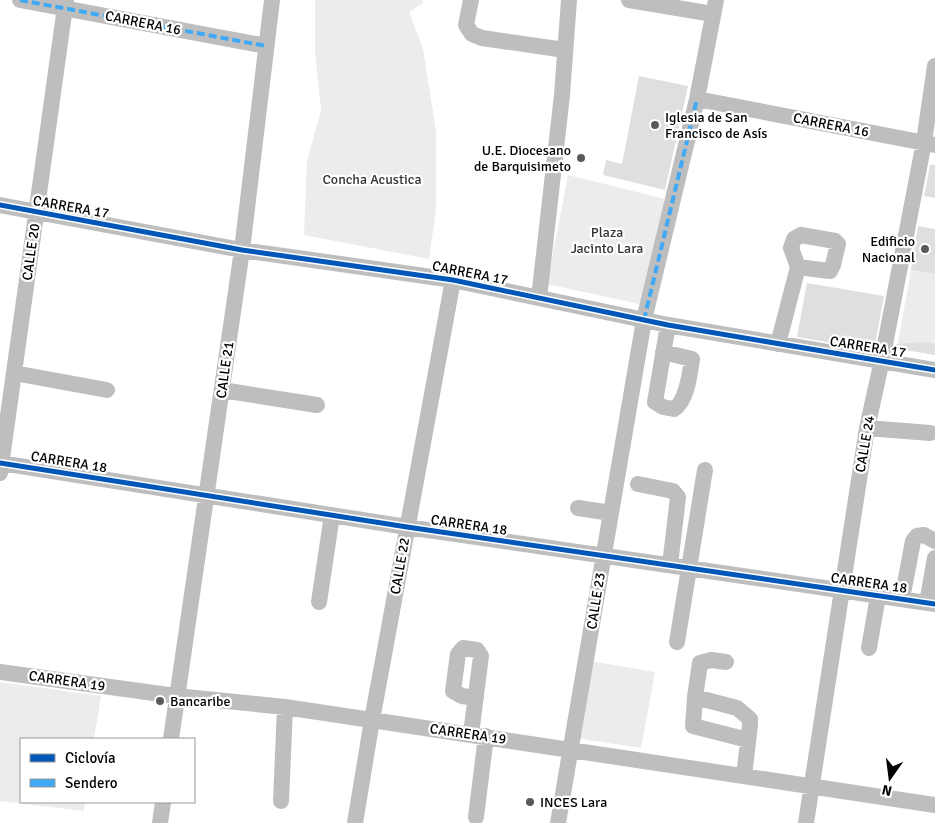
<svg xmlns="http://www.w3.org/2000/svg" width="935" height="823" viewBox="0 0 935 823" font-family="Signika,sans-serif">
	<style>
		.green { fill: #ececec }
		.building { fill: #dfdfdf }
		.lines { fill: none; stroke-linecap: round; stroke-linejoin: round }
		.minor { stroke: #bebebe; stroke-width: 16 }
		.quiet { stroke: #3fa9f5; stroke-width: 4; stroke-dasharray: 8 4; stroke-linecap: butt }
		.cycleway-casing { stroke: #fff; stroke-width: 8 }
		.cycleway { stroke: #0057b8; stroke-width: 5 }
		.poi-dot { fill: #595959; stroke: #fff; stroke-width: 2 }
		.labels { text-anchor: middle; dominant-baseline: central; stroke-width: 4.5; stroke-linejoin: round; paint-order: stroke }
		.street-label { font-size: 14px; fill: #000; stroke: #fff }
		.poi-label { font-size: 14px; fill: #000; stroke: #fff; text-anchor: start }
		.park-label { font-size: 14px; fill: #333; stroke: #fff }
	</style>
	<rect width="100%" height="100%" fill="#fff"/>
	<path class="green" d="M 315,0 L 422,0 L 423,3 L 409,12 L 423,49 L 436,131 L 436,210 L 429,259 L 304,235 L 307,161 L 321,110 L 315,52 Z
		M 568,175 L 669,200 L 644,305 L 547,284 Z
		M 911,270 L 935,274 L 935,355 L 897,348 Z
		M 590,661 L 655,672 L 641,748 L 576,738 Z
		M 0,682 L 101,696 L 94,739 L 21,739 L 21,802 L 85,802 L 84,811 L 0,801 Z"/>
	<path class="building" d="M 639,76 L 688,86 L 665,190 L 603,175 L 606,160 L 622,164 Z
		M 930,165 L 935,165 L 935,198 L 924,196 Z
		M 918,226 L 935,229 L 935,274 L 911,270 Z
		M 807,283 L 884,296 L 874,350 L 797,337 Z
		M 923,342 L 935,344 L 935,355 L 894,348 L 895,344 Z"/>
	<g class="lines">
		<path class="minor" d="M 20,0 L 266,46
			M 471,0 L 466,25 L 472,34 L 482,38 L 565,50
			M 629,0 L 713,14
			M 697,99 L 935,145
			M 0,205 L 242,250 L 453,280 L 668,325 L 935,370
			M 539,298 L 562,95 L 569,0
			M 778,344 L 798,267 L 791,248 L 794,239 L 801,235 L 835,241 L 838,244 L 833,265 L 830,271 L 798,267
			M 663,352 L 692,359 C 690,373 687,401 674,409 L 663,407 L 655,402 L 668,325
			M 14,373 L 107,390
			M 222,390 L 317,405
			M 867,428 L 930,433
			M 0,463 L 407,527 L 935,604
			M 0,473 L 66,0
			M 638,484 L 673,491 L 678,497 L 670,565
			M 578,508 L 611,513
			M 902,599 L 913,541 L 917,536 L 924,535 L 935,541
			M 319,602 L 332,515
			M 927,603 L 935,558
			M 677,642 L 705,470
			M 869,648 L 878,596
			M 0,672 L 176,696 L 285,707 L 935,805
			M 695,697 L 700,663 L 711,660 L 726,662
			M 471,734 L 481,656 L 477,650 L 463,648 L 458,654 L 453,691 L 462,696 L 476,698
			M 171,739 L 242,250 L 272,0
			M 744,776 L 750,725 L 750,719 L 737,708 L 695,697 L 693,726 L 748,740
			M 281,801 L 285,707
			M 476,817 L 486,736
			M 160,823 L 163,802
			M 355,823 L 372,720 L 453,280
			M 558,823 L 644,320 L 697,99 L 716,0
			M 806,823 L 867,428 L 882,360 L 924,142 L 935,66"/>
		<path class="quiet" d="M 20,0 L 266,46
			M 644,320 L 697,99"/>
		<g class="cycleway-casing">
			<path id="cycleway" d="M 0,205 L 242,250 L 453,280 L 668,325 L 935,370
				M 0,463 L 407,527 L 935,604"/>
		</g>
		<use href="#cycleway" class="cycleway"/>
	</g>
	<g class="poi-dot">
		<circle cx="655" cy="125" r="5"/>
		<circle cx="581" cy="158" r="5"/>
		<circle cx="925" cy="249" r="5"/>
		<circle cx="160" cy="701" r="5"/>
		<circle cx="530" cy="802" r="5"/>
	</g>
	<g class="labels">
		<g class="street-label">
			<text transform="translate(143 23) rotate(11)">CARRERA 16</text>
			<text transform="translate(831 125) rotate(11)">CARRERA 16</text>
			<text transform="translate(71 207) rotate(10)">CARRERA 17</text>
			<text transform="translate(31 252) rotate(-82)">CALLE 20</text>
			<text transform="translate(470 273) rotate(11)">CARRERA 17</text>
			<text transform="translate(868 347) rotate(9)">CARRERA 17</text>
			<text transform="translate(225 370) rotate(-82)">CALLE 21</text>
			<text transform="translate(865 444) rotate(-80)">CALLE 24</text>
			<text transform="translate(69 462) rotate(9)">CARRERA 18</text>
			<text transform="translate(469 525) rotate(8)">CARRERA 18</text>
			<text transform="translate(400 566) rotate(-80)">CALLE 22</text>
			<text transform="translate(869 583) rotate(8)">CARRERA 18</text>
			<text transform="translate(596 601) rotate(-81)">CALLE 23</text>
			<text transform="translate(67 681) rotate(8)">CARRERA 19</text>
			<text transform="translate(468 734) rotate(8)">CARRERA 19</text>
		</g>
		<g class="poi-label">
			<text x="665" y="117">Iglesia de San<tspan x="665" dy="16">Francisco de Asís</tspan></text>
			<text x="571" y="150" text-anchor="end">U.E. Diocesano<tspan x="571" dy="16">de Barquisimeto</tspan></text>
			<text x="915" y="241" text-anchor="end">Edificio<tspan x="915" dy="16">Nacional</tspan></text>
			<text x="170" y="701">Bancaribe</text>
			<text x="540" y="802">INCES Lara</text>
		</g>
		<g class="park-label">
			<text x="372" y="179">Concha Acustica</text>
			<text x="607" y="232">Plaza<tspan x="607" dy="16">Jacinto Lara</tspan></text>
		</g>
	</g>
	<rect x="20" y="738" width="175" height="65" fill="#ffffff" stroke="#999999"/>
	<rect x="30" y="754" width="25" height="8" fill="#0057b8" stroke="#999999"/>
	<text x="65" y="763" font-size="15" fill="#000000">Ciclovía</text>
	<rect x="30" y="779" width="25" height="8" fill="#3fa9f5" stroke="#999999"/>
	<text x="65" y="788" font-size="15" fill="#000000">Sendero</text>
	<g transform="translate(890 778) rotate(194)" stroke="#ffffff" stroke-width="4" paint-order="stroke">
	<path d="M0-4L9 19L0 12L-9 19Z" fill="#000000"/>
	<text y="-8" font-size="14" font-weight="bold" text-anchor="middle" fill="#000000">N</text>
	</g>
</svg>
